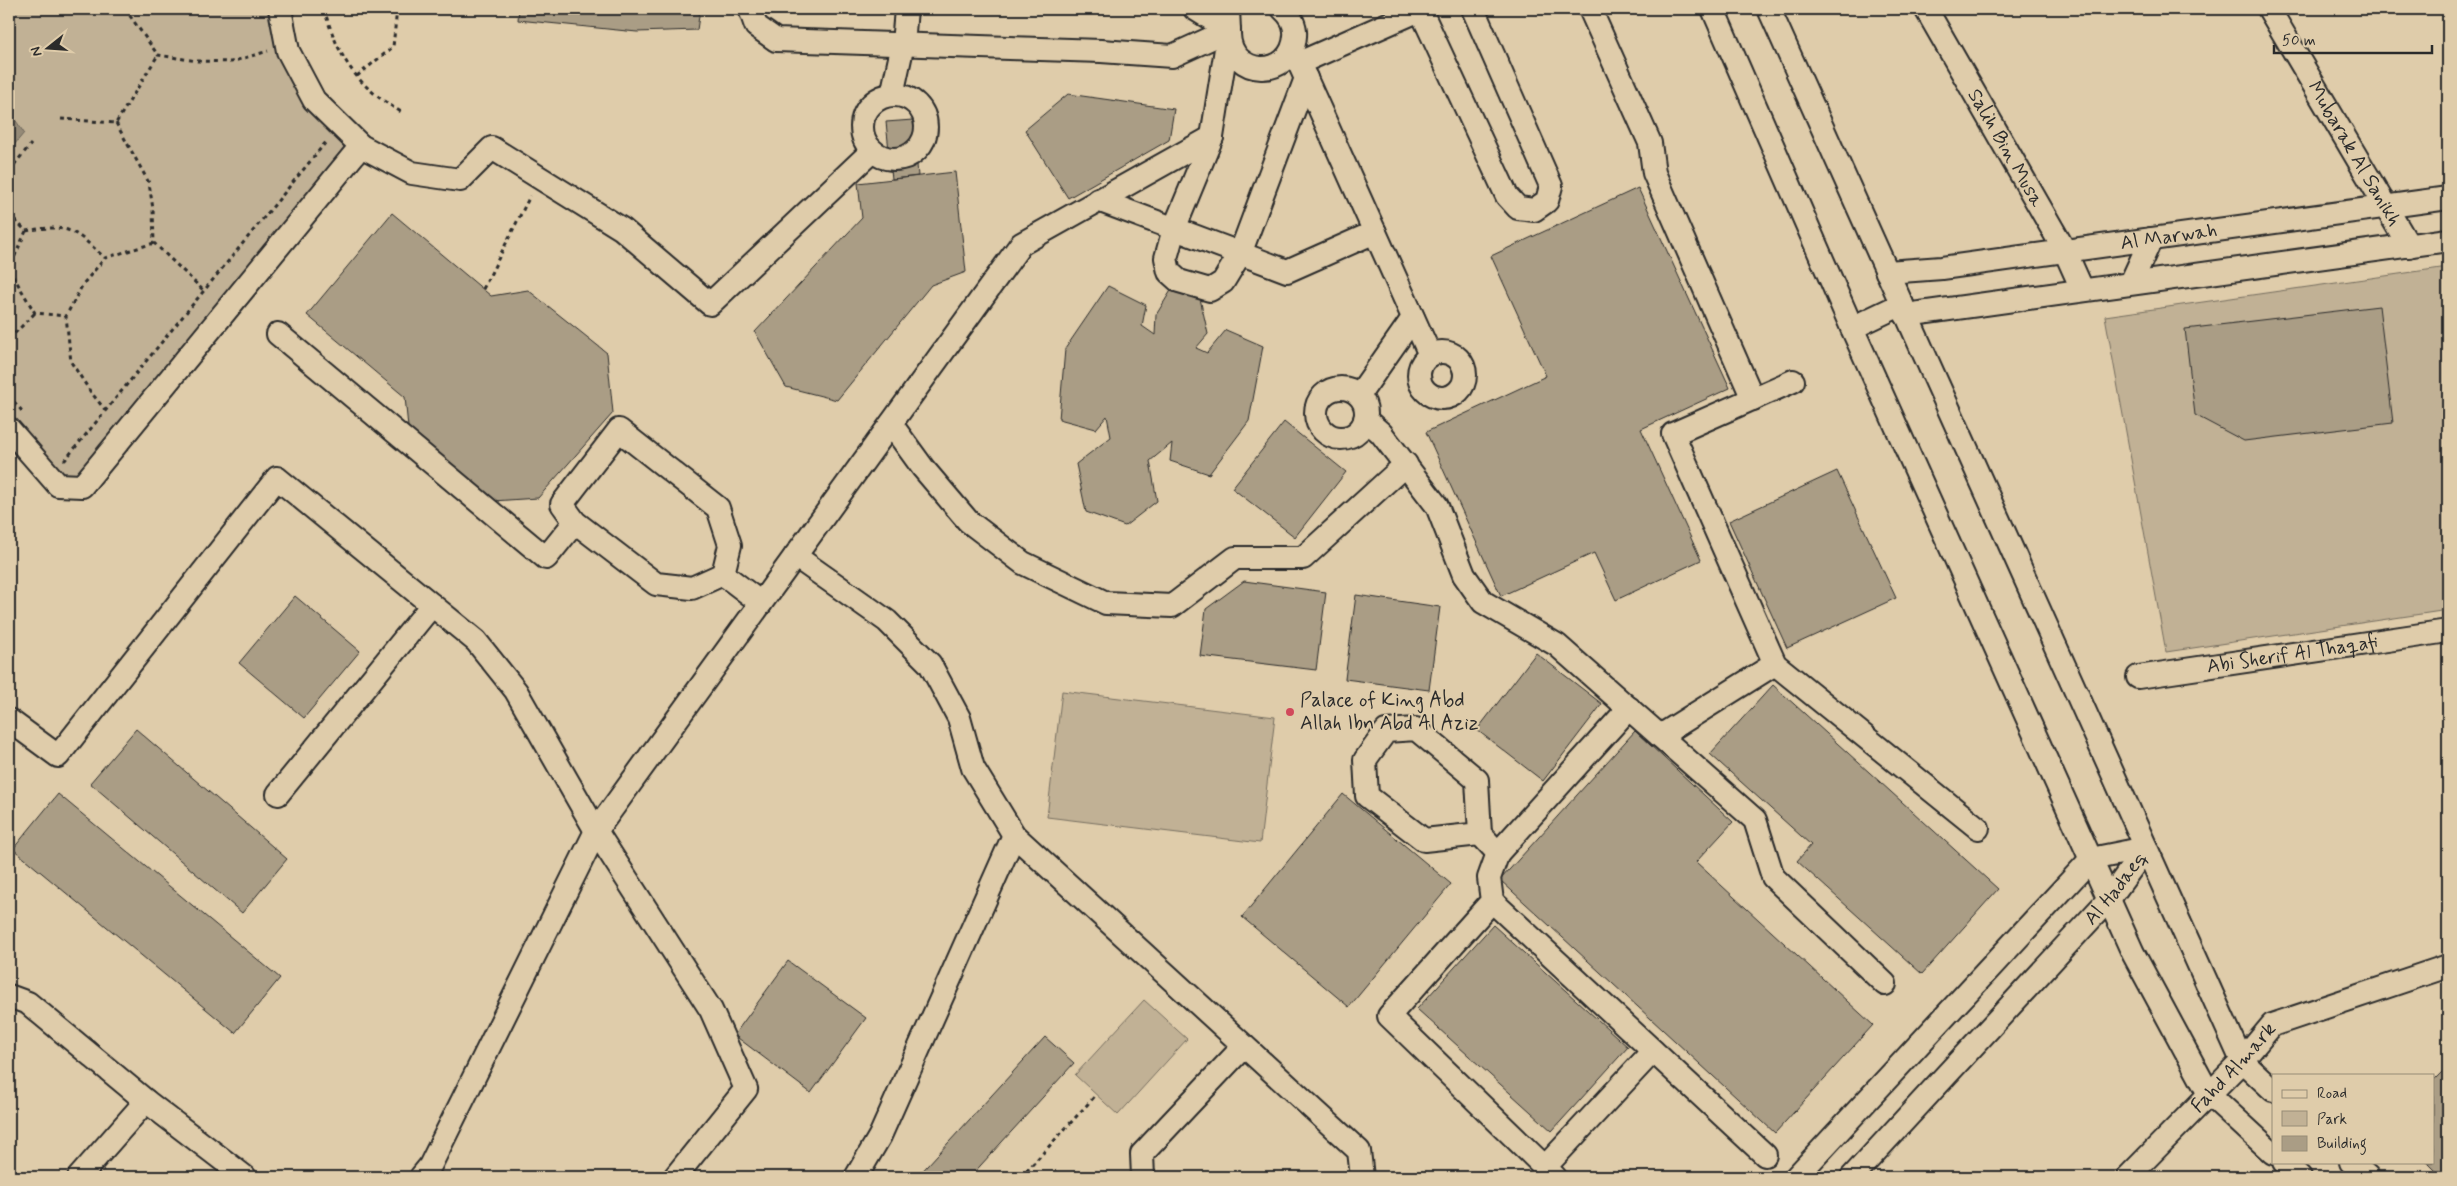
<svg xmlns="http://www.w3.org/2000/svg" width="2457" height="1186" viewBox="0 0 2457 1186" font-family="Mynerve,sans-serif">
	<style>
		.green { fill: #c1b195; stroke: #766e60 }
		.water { fill: #958a77; stroke: #6b6459 }
		.building { fill: #aa9d85; stroke: #2b2b2b }
		.lines { fill: none; stroke-linecap: round; stroke-linejoin: round }
		.minor-casing { stroke: #2b2b2b; stroke-width: 26 }
		.path { stroke: #2b2b2b; stroke-width: 3; stroke-dasharray: 4 4; stroke-linecap: butt }
		.minor { stroke: #dfccaa; stroke-width: 22 }
		.poi-dot { fill: #d1495b; stroke: #dfccaa; stroke-width: 2 }
		.labels { text-anchor: middle; dominant-baseline: central; stroke-width: 4; stroke-linejoin: round; paint-order: stroke }
		.street-label { font-size: 20px; fill: #2b2b2b; stroke: #dfccaa }
		.poi-label { font-size: 20px; fill: #2b2b2b; stroke: #dfccaa; text-anchor: start }
	</style>
	<rect width="100%" height="100%" fill="#dfccaa"/>
	<filter id="ink" filterUnits="userSpaceOnUse"><feTurbulence type="fractalNoise" baseFrequency=".02" numOctaves="2"/><feDisplacementMap in="SourceGraphic" scale="10" xChannelSelector="R" yChannelSelector="G"/><feConvolveMatrix kernelMatrix="1 2 1 2 8 2 1 2 1" color-interpolation-filters="sRGB"/></filter>
	<g filter="url(#ink)">
		<path class="green" d="M 9,9 L 280,9 L 288,51 L 361,146 L 82,486 L 58,485 L 9,429 Z
			M 2448,267 L 2448,610 L 2166,652 L 2105,316 Z
			M 1062,691 L 1275,717 L 1260,843 L 1047,817 Z
			M 1144,1000 L 1187,1039 L 1118,1115 L 1075,1075 Z"/>
		<path class="water" d="M 9,110 L 24,133 L 9,151 Z"/>
		<path class="building" d="M 519,9 L 700,9 L 697,30 L 637,32 L 518,20 Z
			M 1068,94 L 1174,109 L 1169,140 L 1068,198 L 1025,130 Z
			M 913,120 L 918,176 L 892,179 L 886,122 Z
			M 955,172 L 966,272 L 931,285 L 837,400 L 786,387 L 755,332 L 862,218 L 858,183 Z
			M 1638,188 L 1730,388 L 1641,429 L 1701,560 L 1616,600 L 1594,553 L 1501,596 L 1426,432 L 1546,376 L 1491,256 Z
			M 392,213 L 491,296 L 528,290 L 607,353 L 613,413 L 538,498 L 493,501 L 408,427 L 405,397 L 307,315 Z
			M 1175,284 L 1199,294 L 1208,334 L 1196,348 L 1207,353 L 1226,330 L 1263,346 L 1249,421 L 1209,474 L 1170,461 L 1172,443 L 1150,461 L 1157,501 L 1125,526 L 1086,512 L 1076,464 L 1111,437 L 1107,416 L 1096,429 L 1059,419 L 1065,349 L 1108,286 L 1146,305 L 1142,326 L 1155,335 L 1156,315 Z
			M 2379,306 L 2393,423 L 2244,441 L 2195,415 L 2185,329 Z
			M 1284,422 L 1346,472 L 1295,537 L 1232,488 Z
			M 1837,471 L 1896,598 L 1787,648 L 1729,521 Z
			M 1244,581 L 1326,592 L 1316,670 L 1200,656 L 1206,609 Z
			M 1356,595 L 1440,607 L 1429,690 L 1345,679 Z
			M 295,596 L 360,651 L 304,718 L 239,663 Z
			M 1536,653 L 1602,704 L 1543,781 L 1477,730 Z
			M 1773,685 L 1998,889 L 1922,974 L 1797,861 L 1811,845 L 1710,754 Z
			M 136,729 L 287,859 L 242,913 L 90,783 Z
			M 1635,731 L 1733,822 L 1696,862 L 1873,1025 L 1775,1133 L 1500,880 Z
			M 58,794 L 280,978 L 235,1033 L 13,849 Z
			M 1343,794 L 1451,884 L 1349,1007 L 1242,917 Z
			M 1493,925 L 1628,1047 L 1552,1131 L 1417,1009 Z
			M 788,961 L 866,1018 L 811,1093 L 734,1035 Z
			M 1045,1037 L 1074,1063 L 970,1177 L 917,1177 Z
			M 2448,1066 L 2448,1177 L 2442,1177 L 2427,1162 L 2433,1162 L 2433,1081 Z"/>
		<g class="lines">
			<g class="minor-casing">
				<g id="minor">
					<path d="M 280,9 L 288,51 L 314,100 L 361,146 L 412,173 L 460,180 L 492,148 L 622,229 L 710,304 L 872,151"/>
					<path d="M 750,9 L 756,26 L 776,40 L 1101,51 L 1172,56 L 1229,30 L 1195,9"/>
					<path d="M 1228,9 L 1229,30 L 1212,137 L 1174,229 L 1166,258 L 1169,272 L 1179,281 L 1210,290 L 1223,282 L 1240,254 L 1306,78"/>
					<path d="M 1420,9 L 1507,196 L 1518,208 L 1534,210 L 1547,201 L 1551,186 L 1473,9"/>
					<path d="M 1590,9 L 1650,143 L 1654,173 L 1753,399"/>
					<path d="M 1713,9 L 1852,328 L 2133,953 L 2209,1094 L 2273,1153"/>
					<path d="M 1769,9 L 2242,1061 L 2273,1090"/>
					<path id="s1" d="M 1926,9 L 2065,251 L 2082,289"/>
					<path id="s2" d="M 2269,9 L 2409,246"/>
					<path d="M 1229,34 C 1230,78 1292,80 1295,36 C 1296,26 1291,16 1283,9"/>
					<path d="M 1291,53 L 1299,63 L 1430,355"/>
					<path d="M 1299,63 L 1422,9"/>
					<circle cx="894" cy="127" r="32"/>
					<path d="M 892,95 L 903,44 L 906,9"/>
					<path d="M 1098,200 L 1287,271 L 1375,232"/>
					<path id="s3" d="M 1887,272 L 1942,268 L 2448,198"/>
					<path d="M 2131,283 L 2151,239"/>
					<path d="M 1906,315 L 2448,240"/>
					<path d="M 1852,328 L 1902,304"/>
					<path d="M 278,334 L 546,558 L 575,522"/>
					<circle cx="1442" cy="375" r="23"/>
					<path d="M 1793,381 L 1673,434 L 1775,664 L 1978,828"/>
					<circle cx="1341" cy="413" r="25"/>
					<path d="M 1359,395 L 1413,318"/>
					<path d="M 1365,419 L 1381,433 L 1437,506 L 1464,575 L 1483,602 L 1557,645 L 1755,820 L 1773,877 L 1885,984"/>
					<path d="M 891,424 L 923,468 L 968,521 L 1023,563 L 1106,603 L 1172,606 L 1235,558 L 1303,558 L 1406,464"/>
					<path d="M 9,429 L 58,485 L 82,486 L 361,146"/>
					<path d="M 795,556 L 887,621 L 930,664 L 959,718 L 973,768 L 1014,835 L 1359,1151 L 1362,1177"/>
					<path d="M 723,574 L 692,588 L 656,584 L 575,522 L 562,504 L 619,430 L 718,508 L 730,545 L 723,574 L 761,603"/>
					<path id="s4" d="M 2138,677 L 2448,631"/>
					<path d="M 9,720 L 58,756 L 277,478 L 476,641 L 516,691 L 596,831 L 711,1010 L 746,1089 L 675,1177"/>
					<path d="M 1660,736 L 1775,664"/>
					<path d="M 278,794 L 432,605"/>
					<path d="M 1480,834 L 1424,840 L 1367,796 L 1365,760 L 1386,731 L 1416,729 L 1477,780 L 1480,834 L 1498,853"/>
					<path d="M 1492,901 L 1765,1155"/>
					<path d="M 9,996 L 28,1003 L 146,1101 L 245,1177"/>
					<path d="M 2284,1162 L 2300,1177"/>
					<path d="M 2351,1162 L 2368,1177"/>
					<path d="M 1545,1167 L 1653,1051"/>
					<path d="M 79,1177 L 146,1101"/>
					<path d="M 421,1177 L 430,1166 L 596,831 L 1021,244 L 1212,137"/>
					<path d="M 856,1177 L 880,1136 L 1014,835"/>
					<path d="M 1143,1177 L 1142,1154 L 1244,1046"/>
					<path d="M 1555,1177 L 1389,1016 L 1492,901 L 1489,878 L 1498,853 L 1629,708"/>
					<path d="M 1796,1177 L 2091,859 L 2146,848"/>
					<path id="s5" d="M 1852,1177 L 2109,899 L 2146,848"/>
					<path id="s6" d="M 2128,1177 L 2242,1061 L 2272,1025 L 2448,966"/>
				</g>
			</g>
			<path class="path" d="M 125,9 L 158,55 L 197,61 L 231,62 L 268,51
				M 324,9 C 339,59 357,87 403,113
				M 357,76 L 393,47 L 397,9
				M 61,119 L 116,123 L 158,55
				M 116,123 L 149,183 L 153,209 L 154,243 L 204,291
				M 9,171 L 31,144
				M 9,214 L 26,231 L 9,269
				M 26,231 C 69,223 74,230 105,258
				M 9,269 L 35,313 L 66,316
				M 483,289 L 530,196
				M 9,339 L 35,313
				M 9,396 L 22,411
				M 106,411 L 90,391 L 71,362 L 66,316 L 83,284 L 105,258 L 154,243
				M 64,459 L 65,460 L 326,142
				M 1021,1177 L 1096,1095"/>
			<use href="#minor" class="minor"/>
		</g>
	</g>
	<circle class="poi-dot" cx="1290" cy="712" r="5"/>
	<g class="labels">
		<g class="street-label">
			<text stroke="none"><textPath href="#s1" startOffset="160">Salih Bin Musa</textPath></text>
			<text stroke="none"><textPath href="#s2" startOffset="168">Mubarak Al Sanikh</textPath></text>
			<text stroke="none"><textPath href="#s3" startOffset="284">Al Marwah</textPath></text>
			<text stroke="none"><textPath href="#s4" startOffset="156">Abi Sherif Al Thaqafi</textPath></text>
			<text stroke="none"><textPath href="#s5" startOffset="391">Al Hadaeq</textPath></text>
			<text stroke="none"><textPath href="#s6" startOffset="152">Fahd Almark</textPath></text>
		</g>
		<g class="poi-label">
			<text x="1300" y="700">Palace of King Abd<tspan x="1300" dy="23">Allah Ibn Abd Al Aziz</tspan></text>
		</g>
	</g>
	<rect width="2457" height="1186" fill="none" stroke="#dfccaa" stroke-width="30"/>
	<rect x="15" y="15" width="2427" height="1156" fill="none" stroke="#2b2b2b" stroke-width="2" filter="url(#ink)"/>
	<rect x="2272" y="1074" width="162" height="90" fill="#dfccaa" stroke="#978c77"/>
	<rect x="2282" y="1090" width="25" height="8" fill="#dfccaa" stroke="#978c77"/>
	<text x="2317" y="1098" font-size="15" fill="#2b2b2b">Road</text>
	<rect x="2282" y="1111" width="25" height="15" fill="#c1b195" stroke="#978c77"/>
	<text x="2317" y="1124" font-size="15" fill="#2b2b2b">Park</text>
	<rect x="2282" y="1136" width="25" height="15" fill="#aa9d85" stroke="#978c77"/>
	<text x="2317" y="1148" font-size="15" fill="#2b2b2b">Building</text>
	<g transform="translate(48 48) rotate(253)" stroke="#dfccaa" stroke-width="4" paint-order="stroke">
	<path d="M0-4L9 19L0 12L-9 19Z" fill="#2b2b2b"/>
	<text y="-8" font-size="14" font-weight="bold" text-anchor="middle" fill="#2b2b2b">N</text>
	</g>
	<path d="M2274 45v8h158v-8" fill="none" stroke="#2b2b2b" stroke-width="2.5"/>
	<text x="2282" y="45" font-size="15" fill="#2b2b2b" stroke="#dfccaa" stroke-width="4" paint-order="stroke">50 m</text>
</svg>
